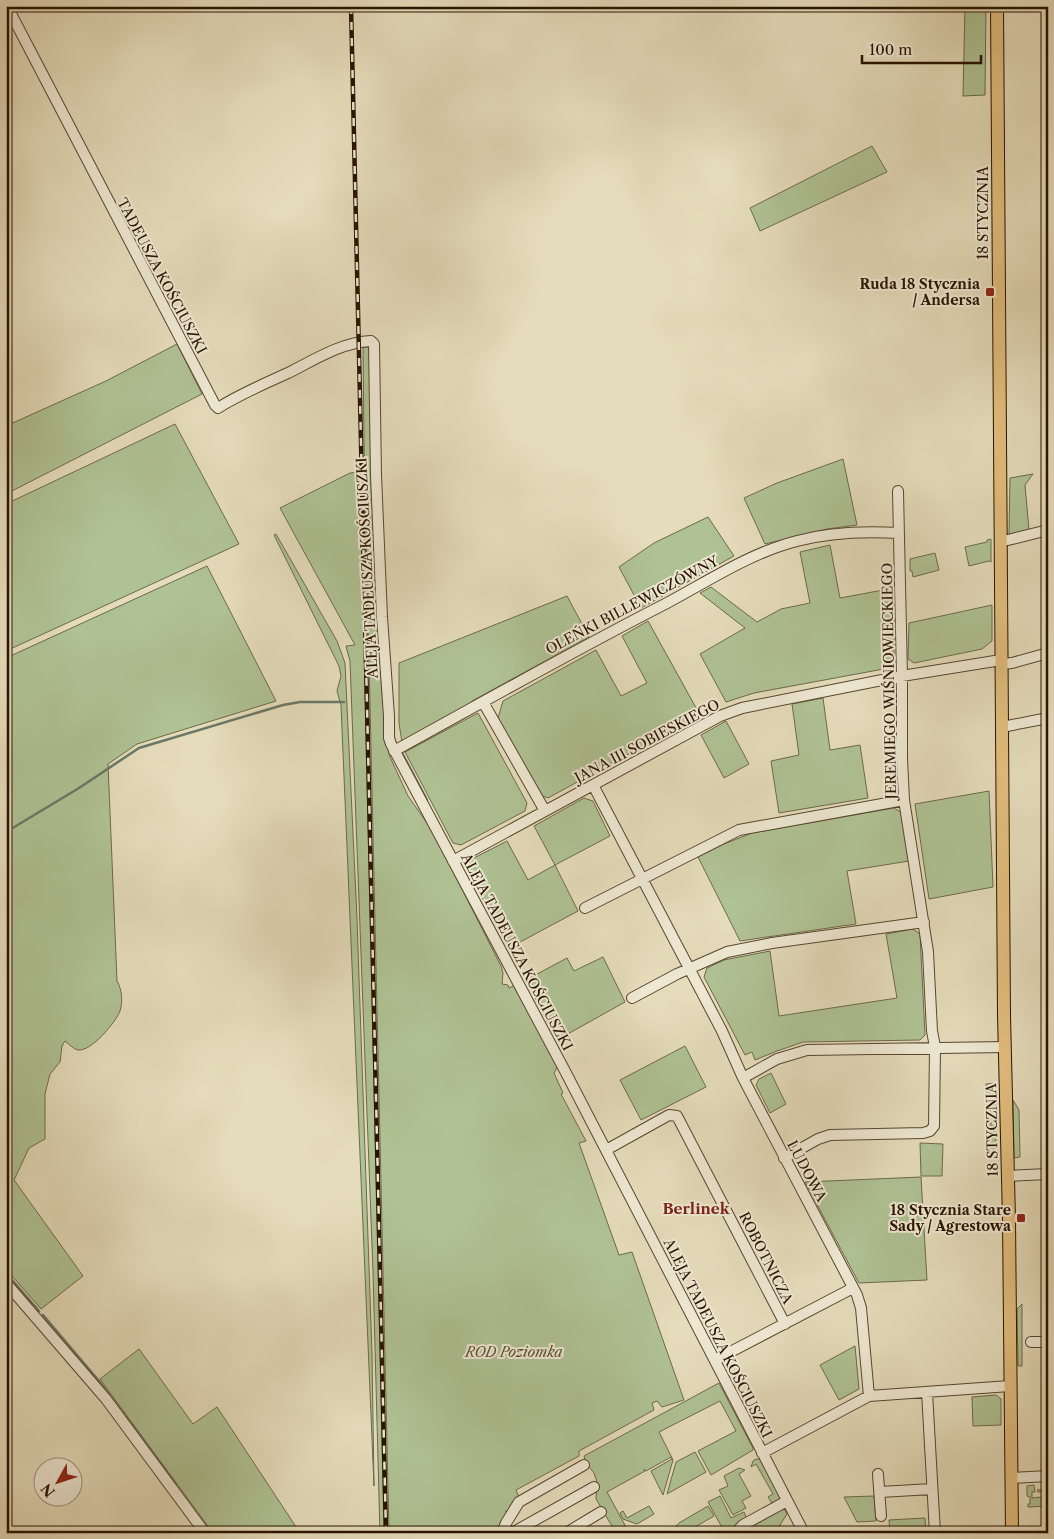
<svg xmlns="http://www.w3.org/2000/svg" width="1054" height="1539" viewBox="0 0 1054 1539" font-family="'Libre Caslon Text',serif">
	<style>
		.green { fill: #afc294; stroke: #6c6a4a }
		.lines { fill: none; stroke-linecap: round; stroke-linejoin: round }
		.stream { stroke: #6a7867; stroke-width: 2.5 }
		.minor-casing { stroke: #58452f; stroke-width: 12 }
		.major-casing { stroke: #291300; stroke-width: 14 }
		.minor { stroke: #eee8d3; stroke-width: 10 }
		.major { stroke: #e2be7e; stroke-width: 12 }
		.rail-casing { stroke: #291300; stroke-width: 4.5 }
		.rail { stroke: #eee8d3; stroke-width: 2.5; stroke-dasharray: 8; stroke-linecap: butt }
		.poi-dot { fill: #8f2418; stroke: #eee8d3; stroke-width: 2 }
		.labels { text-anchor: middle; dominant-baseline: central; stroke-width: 4; stroke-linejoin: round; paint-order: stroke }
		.street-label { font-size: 14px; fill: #291300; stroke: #eee8d3 }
		.poi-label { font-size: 14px; font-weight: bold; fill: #291300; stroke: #eee8d3; text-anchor: end }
		.park-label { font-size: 14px; font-style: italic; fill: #585034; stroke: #eee8d3 }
		.neighbourhood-label { font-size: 15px; font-weight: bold; fill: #7a1f14; stroke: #eee8d3 }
	</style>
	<rect width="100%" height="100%" fill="#e5dcbb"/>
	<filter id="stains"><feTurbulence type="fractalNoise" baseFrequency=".004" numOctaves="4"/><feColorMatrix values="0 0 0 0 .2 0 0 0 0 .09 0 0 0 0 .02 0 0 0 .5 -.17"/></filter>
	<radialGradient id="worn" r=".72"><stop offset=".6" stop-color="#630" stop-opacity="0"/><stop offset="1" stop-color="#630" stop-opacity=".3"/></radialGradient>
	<path class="green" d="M 965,6 L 986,6 L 985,95 L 963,96 Z
		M 872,146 L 887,172 L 760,231 L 750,208 Z
		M 369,342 L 386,741 L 390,757 L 408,796 L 432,830 L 501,966 L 503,973 L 502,984 L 508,985 L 509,988 L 515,985 L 558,1066 L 554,1073 L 563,1093 L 561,1094 L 586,1141 L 579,1143 L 619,1255 L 632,1252 L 684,1400 L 662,1407 L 657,1401 L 652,1403 L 654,1410 L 579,1451 L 579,1456 L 516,1490 L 519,1497 L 510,1513 L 505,1511 L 509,1515 L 497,1533 L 389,1533 L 364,441 L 363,344 Z
		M 177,344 L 202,394 L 6,494 L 6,426 L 106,381 Z
		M 175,424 L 239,544 L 6,651 L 6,504 Z
		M 843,459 L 857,525 L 827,529 L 765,544 L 744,498 L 777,483 Z
		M 360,472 L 384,1533 L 380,1533 L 373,1272 L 351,688 L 350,661 L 346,646 L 355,645 L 280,508 L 350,473 Z
		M 1033,474 L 1025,485 L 1029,530 L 1009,534 L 1010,478 Z
		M 708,517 L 734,556 L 641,608 L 619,567 L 654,543 Z
		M 276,534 L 337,641 L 345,663 L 357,919 L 372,1354 L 374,1486 L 341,705 L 337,691 L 341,676 L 339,666 L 274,535 Z
		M 991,539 L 991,562 L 989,561 L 969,566 L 965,547 L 987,542 L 987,540 Z
		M 830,545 L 840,598 L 894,588 L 894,660 L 889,668 L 754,693 L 726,702 L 700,654 L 745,628 L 700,593 L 711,587 L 757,622 L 781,609 L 810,603 L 800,552 Z
		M 935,553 L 939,570 L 913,577 L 912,571 L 910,571 L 910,559 Z
		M 207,566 L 276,701 L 137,744 L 108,764 L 117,981 C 122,989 123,1002 120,1011 C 116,1022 91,1052 78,1050 C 73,1049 69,1044 65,1041 L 62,1046 L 60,1062 L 50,1074 L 45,1094 L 45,1139 L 29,1148 L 14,1180 L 83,1276 L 41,1309 L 6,1269 L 6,658 Z
		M 567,596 L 589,637 L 472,701 L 463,710 L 402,743 L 399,723 L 399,663 Z
		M 992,605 L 992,641 L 982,649 L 914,663 L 908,659 L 909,623 Z
		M 648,621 L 700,715 L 548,798 L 540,795 L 498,718 L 503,701 L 596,650 L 621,696 L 647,683 L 622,636 Z
		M 823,698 L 830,750 L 860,745 L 868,798 L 779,813 L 771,761 L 799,755 L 792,704 Z
		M 478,713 L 527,803 L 525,811 L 461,845 L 453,843 L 405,752 Z
		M 726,721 L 749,764 L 724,778 L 701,735 Z
		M 989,791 L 993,887 L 929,899 L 915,804 Z
		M 584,798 L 593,801 L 610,836 L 555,865 L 578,911 L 509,948 L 467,869 L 470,860 L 507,841 L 528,880 L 555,865 L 534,826 Z
		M 894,808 L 902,813 L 909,861 L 847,871 L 856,924 L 740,941 L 698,857 L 724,844 L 752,833 Z
		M 913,929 L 920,934 L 925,1035 L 920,1040 L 803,1042 L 777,1051 L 755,1060 L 752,1052 L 745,1055 L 704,977 L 707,968 L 724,960 L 770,951 L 779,1016 L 897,998 L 886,934 Z
		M 603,957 L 625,1002 L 557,1040 L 526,980 L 567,958 L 574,971 Z
		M 685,1046 L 706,1087 L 641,1120 L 620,1080 Z
		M 771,1073 L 786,1104 L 770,1113 L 756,1085 L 759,1079 Z
		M 997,1083 L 994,1121 L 991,1122 L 991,1126 L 994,1126 L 997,1148 L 988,1148 L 986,1084 Z
		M 1013,1100 L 1019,1110 L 1020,1157 L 1014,1158 Z
		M 920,1143 L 943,1144 L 942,1176 L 921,1176 Z
		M 921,1177 L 927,1280 L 859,1283 L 805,1182 Z
		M 1022,1304 L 1022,1366 L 1018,1366 L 1017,1309 Z
		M 855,1346 L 859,1389 L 839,1400 L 820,1365 Z
		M 139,1349 L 193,1424 L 217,1407 L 300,1533 L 213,1533 L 100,1379 Z
		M 719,1383 L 753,1448 L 753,1450 L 711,1475 L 698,1451 L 736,1431 L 720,1401 L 659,1432 L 673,1460 L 663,1495 L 651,1471 L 672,1459 L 671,1457 L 646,1471 L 644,1469 L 645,1471 L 607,1492 L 627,1529 L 621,1533 L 616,1533 L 596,1499 L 597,1482 L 594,1473 L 586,1463 L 584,1456 Z
		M 996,1395 L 1001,1399 L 1001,1425 L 973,1426 L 972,1397 Z
		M 695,1452 L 706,1472 L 667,1494 L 676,1462 Z
		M 756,1459 L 760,1459 L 781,1499 L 773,1505 L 768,1497 L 773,1494 L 756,1464 L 751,1467 L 753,1461 Z
		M 739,1468 L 745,1470 L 739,1474 L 751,1496 L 742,1501 L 746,1508 L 733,1515 L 719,1490 L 728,1486 L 724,1476 Z
		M 1034,1485 L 1035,1492 L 1032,1492 L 1032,1498 L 1042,1497 L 1042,1492 L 1038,1492 L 1037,1490 L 1048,1489 L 1048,1492 L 1045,1493 L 1045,1498 L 1048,1498 L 1048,1506 L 1028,1507 L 1028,1504 L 1030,1504 L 1030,1497 L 1027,1496 L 1027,1486 Z
		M 720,1496 L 731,1518 L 744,1512 L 747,1519 L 736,1533 L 725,1533 L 708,1502 Z
		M 874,1496 L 876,1521 L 857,1522 L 844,1497 Z
		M 649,1506 L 654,1514 L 637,1524 L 623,1519 L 620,1513 L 623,1511 L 627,1518 Z
		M 708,1506 L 714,1516 L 685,1533 L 680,1533 L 676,1526 L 679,1523 Z
		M 784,1508 L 787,1514 L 775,1533 L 746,1533 L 746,1528 Z
		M 925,1518 L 926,1533 L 890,1533 L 889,1520 Z"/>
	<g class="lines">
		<path class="stream" d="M 402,753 L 427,800
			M 6,832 L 79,788 L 139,748 L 283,705 L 300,702 L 344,702
			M 6,1273 L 39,1311
			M 43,1315 L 99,1381 L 176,1484"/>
		<g class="minor-casing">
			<path id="minor" d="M 7,6 L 215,405 L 218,408 C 240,394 264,384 288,373 C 314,360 342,342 371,341 L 374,344 L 376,475 L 382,617 L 389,716 L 389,738 L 391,744 L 565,1071 L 804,1533
				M 1001,540 L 1008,540 L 1048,530
				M 1001,664 L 1012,663 L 1048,653
				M 483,702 L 545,811
				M 1002,727 L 1048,718
				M 394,751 C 485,701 575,650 667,603 C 710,580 750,553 797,541 C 830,532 864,531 899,533
				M 593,785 L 722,1031 L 743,1078 L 857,1295 L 861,1308 L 869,1396
				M 453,861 L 720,716 L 742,708 L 902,676 L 1001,660
				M 585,908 L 739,830 L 904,800
				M 632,998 L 677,974 L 727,952 L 772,943 L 924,922
				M 743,1078 L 777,1059 L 807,1050 L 1005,1047
				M 606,1150 L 669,1115 L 677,1116 L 785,1324
				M 784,1158 L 818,1139 L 830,1135 L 923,1133 L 930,1131 L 934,1126 L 935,1047 L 932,1031 L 928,952 L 904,800 L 902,758 L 902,676 L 898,491
				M 1008,1176 L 1048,1174
				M 6,1283 L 106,1399 L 205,1533
				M 1031,1342 L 1048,1342
				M 715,1360 L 853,1288
				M 927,1392 L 935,1533
				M 762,1453 L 869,1396 L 1010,1386
				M 878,1474 L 881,1516
				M 1011,1478 L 1048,1476
				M 880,1492 L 932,1489
				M 502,1533 L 506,1523 L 519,1502 L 584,1465
				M 512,1533 L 594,1487
				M 566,1533 L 601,1512
				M 740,1533 L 740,1528 L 743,1525 L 787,1501"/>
		</g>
		<g class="major-casing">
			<path id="major" d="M 997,6 L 1004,1015 L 1009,1219 L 1012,1533"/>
		</g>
		<use href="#minor" class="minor"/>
		<use href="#major" class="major"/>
		<g class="rail-casing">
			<path id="rail" d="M 351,6 L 386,1533"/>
		</g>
		<use href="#rail" class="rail"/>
	</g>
	<g class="poi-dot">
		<rect x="985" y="287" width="10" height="10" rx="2.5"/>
		<rect x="1016" y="1213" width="10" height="10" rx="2.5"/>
	</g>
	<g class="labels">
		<g class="street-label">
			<text transform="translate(983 213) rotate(-90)">18 STYCZNIA</text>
			<text transform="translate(162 276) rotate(62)">TADEUSZA KOŚCIUSZKI</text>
			<text transform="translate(367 568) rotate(-93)">ALEJA TADEUSZA KOŚCIUSZKI</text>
			<text transform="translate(632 605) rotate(-28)">OLEŃKI BILLEWICZÓWNY</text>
			<text transform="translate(889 681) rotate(-91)">JEREMIEGO WIŚNIOWIECKIEGO</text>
			<text transform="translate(647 741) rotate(-28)">JANA III SOBIESKIEGO</text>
			<text transform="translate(517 952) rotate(62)">ALEJA TADEUSZA KOŚCIUSZKI</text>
			<text transform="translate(992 1130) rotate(-91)">18 STYCZNIA</text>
			<text transform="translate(807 1171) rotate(62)">LUDOWA</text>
			<text transform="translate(766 1258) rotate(63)">ROBOTNICZA</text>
			<text transform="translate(718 1338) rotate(63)">ALEJA TADEUSZA KOŚCIUSZKI</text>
		</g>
		<g class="poi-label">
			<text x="980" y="284">Ruda 18 Stycznia<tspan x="980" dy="16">/ Andersa</tspan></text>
			<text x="1011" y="1210">18 Stycznia Stare<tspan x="1011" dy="16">Sady / Agrestowa</tspan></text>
		</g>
		<g class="park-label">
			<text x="514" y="1352">ROD Poziomka</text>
		</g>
		<g class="neighbourhood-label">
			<text x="696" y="1208">Berlinek</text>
		</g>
	</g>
	<rect width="1054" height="1539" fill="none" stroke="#e5dcbb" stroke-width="25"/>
	<rect x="8" y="8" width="1039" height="1524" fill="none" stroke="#291300" stroke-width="2.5"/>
	<rect x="12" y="12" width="1029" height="1514" fill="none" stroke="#291300"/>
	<g transform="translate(58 1482) rotate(230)"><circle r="24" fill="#eee8d3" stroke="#9f937f"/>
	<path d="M0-4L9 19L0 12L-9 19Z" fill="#8f2418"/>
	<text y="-8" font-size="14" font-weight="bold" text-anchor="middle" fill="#291300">N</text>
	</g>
	<path d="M862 55v8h119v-8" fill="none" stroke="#291300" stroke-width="2.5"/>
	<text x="869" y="55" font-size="15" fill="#291300" stroke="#eee8d3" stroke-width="4" paint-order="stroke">100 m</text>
	<rect width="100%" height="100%" filter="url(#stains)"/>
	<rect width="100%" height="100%" fill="url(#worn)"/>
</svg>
